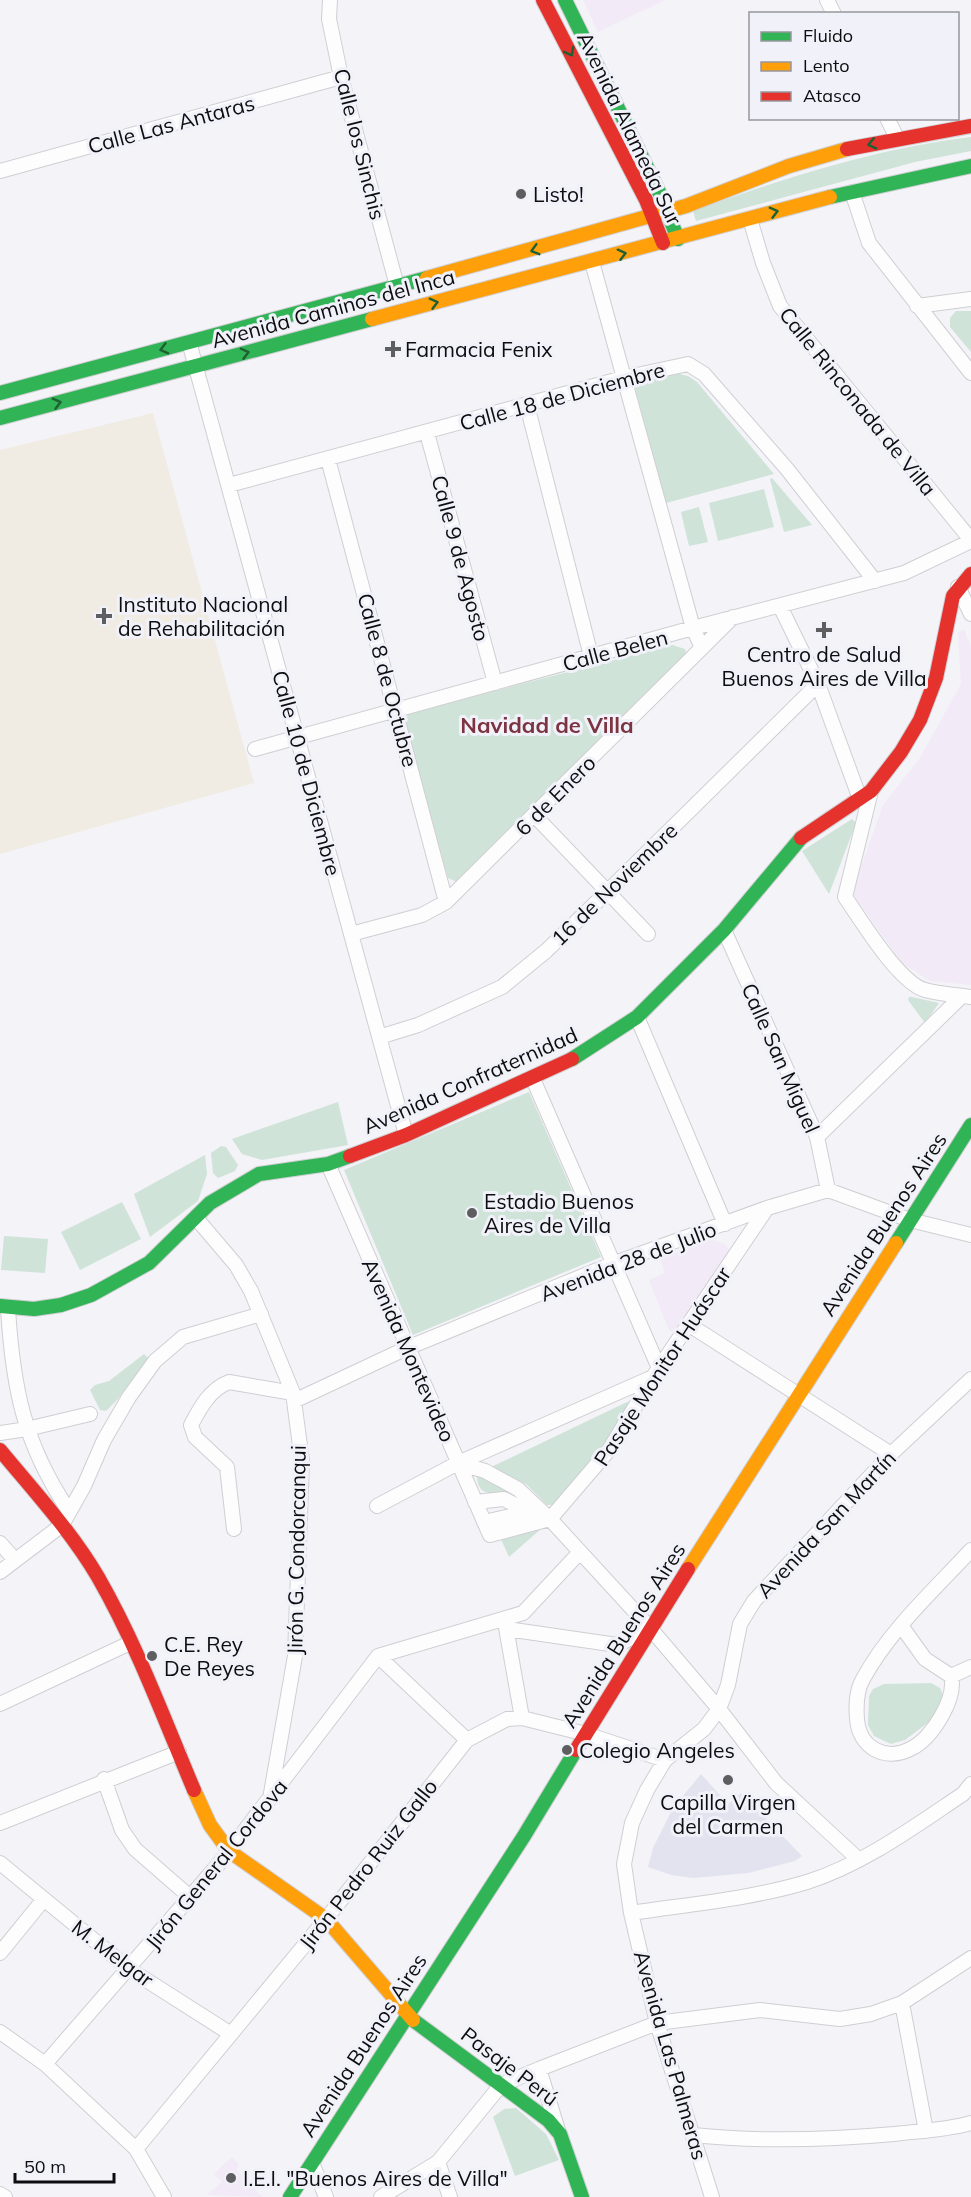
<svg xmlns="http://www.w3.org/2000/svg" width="971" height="2197" viewBox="0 0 971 2197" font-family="Mulish,sans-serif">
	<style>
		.built { fill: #e3e3ef }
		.education { fill: #f2eaf6 }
		.medical { fill: #f1ece3 }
		.green { fill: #cfe3d9 }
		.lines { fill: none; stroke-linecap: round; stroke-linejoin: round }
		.street-casing { stroke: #cfcfd3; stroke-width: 16 }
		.fast-casing { stroke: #cfcfd3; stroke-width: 16 }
		.slow-casing { stroke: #cfcfd3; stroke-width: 16 }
		.jam-casing { stroke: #cfcfd3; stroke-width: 16 }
		.street { stroke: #fdfdfe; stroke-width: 14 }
		.fast { stroke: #30b455; stroke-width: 14 }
		.slow { stroke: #ff9f0a; stroke-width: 14 }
		.jam { stroke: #e5322d; stroke-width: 14 }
		.oneway { stroke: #1e6032 }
		.poi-dot { fill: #5e5e61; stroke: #f1f1fa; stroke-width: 2 }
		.labels { text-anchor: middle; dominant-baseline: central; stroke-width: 6; stroke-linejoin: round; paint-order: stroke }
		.street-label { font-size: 21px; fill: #0d0d10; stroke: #f1f1fa }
		.poi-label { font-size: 21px; fill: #0d0d10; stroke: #f1f1fa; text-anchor: start }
		.neighbourhood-label { font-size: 22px; font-weight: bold; fill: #7b3440; stroke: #f1f1fa }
	</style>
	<rect width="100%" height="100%" fill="#f3f3f8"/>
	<path class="built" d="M 701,1774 L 728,1804 L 741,1793 L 802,1856 L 795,1861 L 748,1873 L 693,1878 L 671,1875 L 648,1867 L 653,1848 L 673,1808 Z"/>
	<path class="education" d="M 583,0 L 665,0 L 598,32 Z
		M 964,630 L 971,646 L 971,985 L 930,981 L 902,963 L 852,893 L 883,805 L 920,758 L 961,684 L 958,632 Z
		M 711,1239 L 724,1244 L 729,1249 L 728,1254 L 676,1335 L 669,1330 L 649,1280 L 665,1273 L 660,1259 Z
		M 232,2157 L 239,2165 L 236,2169 L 262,2197 L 207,2195 L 222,2182 L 214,2174 Z"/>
	<path class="medical" d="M 153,413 L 254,783 L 0,854 L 0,450 Z"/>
	<path class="green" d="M 971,137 L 971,151 L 915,162 L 696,221 L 693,211 C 785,178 873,149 971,137 Z
		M 956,311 L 971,311 L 971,352 L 950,327 L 950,318 Z
		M 676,373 L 688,376 L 697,382 L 774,474 L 666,503 L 634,384 Z
		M 772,478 L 812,525 L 784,532 L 770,479 Z
		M 764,489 L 774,527 L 718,541 L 709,503 Z
		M 699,507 L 708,542 L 689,546 L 681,512 Z
		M 672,645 L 685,649 L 687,657 L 459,883 L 448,878 L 404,721 L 409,713 Z
		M 852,819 L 856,823 L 829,894 L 802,851 Z
		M 909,997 L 912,997 L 939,1003 L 925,1023 L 908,1000 Z
		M 529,1092 L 601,1257 L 413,1335 L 344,1170 Z
		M 338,1102 L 348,1145 L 262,1160 L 242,1154 L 232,1139 Z
		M 221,1146 L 226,1147 L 238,1165 L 235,1171 L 218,1178 L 213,1173 L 211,1153 Z
		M 205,1155 L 207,1174 L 198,1201 L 150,1237 L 134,1194 Z
		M 122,1202 L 141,1239 L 80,1270 L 61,1232 Z
		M 4,1236 L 48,1239 L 45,1273 L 1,1270 Z
		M 144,1354 L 148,1358 L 144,1364 L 117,1400 L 106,1411 L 100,1410 L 90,1390 L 95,1385 L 109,1381 Z
		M 627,1402 L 631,1403 L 600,1453 L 553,1505 L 547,1505 L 527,1485 L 491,1467 Z
		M 477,1475 L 511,1488 L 537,1511 L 507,1493 C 492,1493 477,1497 477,1475 Z
		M 542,1528 L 509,1557 L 500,1537 Z
		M 931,1683 L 940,1688 L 944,1697 L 937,1716 L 905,1740 L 891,1744 L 874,1736 L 868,1725 L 869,1696 L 873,1689 L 884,1684 Z
		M 516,2108 L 546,2134 L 559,2160 L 515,2176 L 493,2117 L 504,2109 Z"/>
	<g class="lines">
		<g class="street-casing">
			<path id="street" d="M 330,0 L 329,19 L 341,77 L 397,286
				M 827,0 L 834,14
				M 887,118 L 897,138
				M 0,171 L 341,77
				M 852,192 L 869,243 L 971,373
				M 750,219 L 763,263 L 780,306 L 971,540
				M 592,262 L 693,628 L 702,648
				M 917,306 L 971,299
				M 189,342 L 406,1135
				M 527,405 L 591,656
				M 427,433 L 495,683
				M 328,459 L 446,902
				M 229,485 L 623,378 L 688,364 L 704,374 L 787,469 L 875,581
				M 958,587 L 971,614
				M 780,606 L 818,684 L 860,799
				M 255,749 L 693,628 L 904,573 L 971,541
				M 871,791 L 845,897 C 861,920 899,983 925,990 C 940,994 956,995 971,997
				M 535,816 L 648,934
				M 724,930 L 817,1137 L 828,1190
				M 351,934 L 422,915 L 446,902 L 733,617
				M 637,1017 L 725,1224
				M 379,1037 L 418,1025 L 502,987 L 546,951 L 607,892 L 818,684
				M 533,1079 L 659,1368
				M 817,1137 L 962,996
				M 328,1164 L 490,1535 L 550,1519
				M 196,1218 L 236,1265 L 251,1291 L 293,1393 L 302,1461 L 295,1656 L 270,1799
				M 8,1309 C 13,1389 24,1444 69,1511
				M 688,1324 L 891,1454
				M 294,1401 L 407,1348 L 612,1264 L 767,1208 L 828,1190 L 910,1220 L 971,1235
				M 0,1433 L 27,1429 L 90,1414
				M 458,1463 L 485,1471 L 518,1489 L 550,1519 L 650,1628 L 719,1709 L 776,1783 L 858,1859
				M 475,1502 L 504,1499 L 529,1512
				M 377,1506 L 458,1463 L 653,1377
				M 550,1519 L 609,1450 L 653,1377 L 767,1208
				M 484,1522 L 529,1512 L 545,1517
				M 234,1529 L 227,1467 L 195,1437 L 191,1425 C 200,1408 210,1389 229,1382 L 293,1393
				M 0,1543 L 15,1560
				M 0,1572 L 62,1525 L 84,1486 L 104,1440 L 129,1397 L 155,1361 L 183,1337 L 261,1314
				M 505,1622 L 522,1718
				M 902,1627 L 925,1659 L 951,1676 C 957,1698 932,1738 912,1748 C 885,1763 859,1747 857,1719 C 856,1705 856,1691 863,1679 C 889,1631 934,1590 971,1550
				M 507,1629 L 617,1645 L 633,1637 L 644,1622
				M 378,1656 L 523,1613 L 580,1552
				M 378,1656 L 467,1740
				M 951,1676 L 971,1667
				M 0,1704 L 130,1643
				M 104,1779 L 122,1830 L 135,1849 L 190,1897
				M 0,1823 L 179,1752
				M 0,1863 L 129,1969 L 231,2034
				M 631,1913 C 691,1904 750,1899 807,1882 C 864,1864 915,1826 963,1794 L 971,1784
				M 0,1953 L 44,1899
				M 902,2003 L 926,2131
				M 0,2032 L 45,2064 L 136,2149 L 164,2197
				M 45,2064 L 223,1859 L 378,1656
				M 539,2069 L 558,2130
				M 693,2135 C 760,2142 827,2140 894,2134 C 919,2131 947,2130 971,2123
				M 136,2149 L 326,1919 L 467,1740 L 507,1719 L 522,1718 L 586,1734 L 665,1760
				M 438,2162 L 450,2197
				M 312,2163 L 326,2197
				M 0,2194 L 5,2197
				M 381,2197 L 438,2162 L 501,2085 L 539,2069 L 657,2023 L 760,2010 L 840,2019 L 871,2014 L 902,2003 L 971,1958
				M 712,2197 L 657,2023 L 631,1913 L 624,1864 L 632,1823 L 647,1790 L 665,1760 L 704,1729 L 719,1709 L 728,1685 L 740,1624 L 754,1601 L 891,1454 L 971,1379"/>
		</g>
		<g class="fast-casing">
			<path id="fast" d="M 565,0 L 660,194 L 678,239
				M 830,197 L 971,166
				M 0,393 L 427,278
				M 0,418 L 372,319
				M 572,1059 L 637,1017 L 724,930 L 801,838
				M 896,1243 L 971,1125
				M 0,1306 L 34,1309 L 61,1305 L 91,1295 L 149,1263 L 210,1203 L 259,1174 L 328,1164 L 350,1156
				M 413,2020 L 548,2120 L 560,2134 L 582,2197
				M 290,2197 L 524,1836 L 576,1750"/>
		</g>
		<g class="slow-casing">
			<path id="slow" d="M 427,278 L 686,206 L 789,166 L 847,149
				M 372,319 L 830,197
				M 688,1569 L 896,1243
				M 194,1790 L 210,1825 L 229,1851 L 326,1919 L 413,2020"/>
		</g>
		<g class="jam-casing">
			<path id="jam" d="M 543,0 L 646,200 L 663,243
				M 847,149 L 971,126
				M 801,838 L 871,791 L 901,752 L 920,720 L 936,678 L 953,596 L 971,574
				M 350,1156 L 406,1135 L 572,1059
				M 0,1450 C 34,1491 71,1531 98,1577 C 137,1645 164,1719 194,1790
				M 576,1750 L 688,1569"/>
		</g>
		<use href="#street" class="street"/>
		<use href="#fast" class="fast"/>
		<use href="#slow" class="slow"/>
		<use href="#jam" class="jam"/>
	</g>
	<defs><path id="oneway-chevron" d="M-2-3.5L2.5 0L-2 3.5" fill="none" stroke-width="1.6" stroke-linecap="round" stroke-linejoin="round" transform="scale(1.5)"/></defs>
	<g class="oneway">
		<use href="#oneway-chevron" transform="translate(570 52) rotate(62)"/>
		<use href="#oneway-chevron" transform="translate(872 144) rotate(167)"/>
		<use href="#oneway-chevron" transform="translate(774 212) rotate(-15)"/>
		<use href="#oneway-chevron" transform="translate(535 250) rotate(164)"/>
		<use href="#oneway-chevron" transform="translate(622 254) rotate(-15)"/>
		<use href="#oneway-chevron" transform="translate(434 303) rotate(-15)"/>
		<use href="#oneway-chevron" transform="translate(164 349) rotate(165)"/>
		<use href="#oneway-chevron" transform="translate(245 353) rotate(-15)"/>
		<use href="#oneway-chevron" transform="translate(57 403) rotate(-15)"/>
	</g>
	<g class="poi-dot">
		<circle cx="521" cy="194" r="6"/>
		<path d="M390 340h6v6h6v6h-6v6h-6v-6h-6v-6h6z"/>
		<path d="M101 607h6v6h6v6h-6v6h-6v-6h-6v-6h6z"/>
		<path d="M821 621h6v6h6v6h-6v6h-6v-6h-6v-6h6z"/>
		<circle cx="472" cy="1213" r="6"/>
		<circle cx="152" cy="1656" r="6"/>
		<circle cx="567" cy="1750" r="6"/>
		<circle cx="728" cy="1780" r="6"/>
		<circle cx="231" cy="2178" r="6"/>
	</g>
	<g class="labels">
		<g class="street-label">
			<text transform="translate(171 124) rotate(-15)">Calle Las Antaras</text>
			<text transform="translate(630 128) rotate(64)">Avenida Alameda Sur</text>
			<text transform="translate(360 144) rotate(76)">Calle los Sinchis</text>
			<text transform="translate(333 308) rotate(-15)">Avenida Caminos del Inca</text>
			<text transform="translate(562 396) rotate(-15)">Calle 18 de Diciembre</text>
			<text transform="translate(858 401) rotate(51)">Calle Rinconada de Villa</text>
			<text transform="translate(461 558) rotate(75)">Calle 9 de Agosto</text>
			<text transform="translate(615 650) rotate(-15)">Calle Belen</text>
			<text transform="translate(388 680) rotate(75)">Calle 8 de Octubre</text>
			<text transform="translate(307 773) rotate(75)">Calle 10 de Diciembre</text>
			<text transform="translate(555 795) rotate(-45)">6 de Enero</text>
			<text transform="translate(614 884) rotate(-44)">16 de Noviembre</text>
			<text transform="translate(781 1058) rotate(66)">Calle San Miguel</text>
			<text transform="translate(470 1080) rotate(-24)">Avenida Confraternidad</text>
			<text transform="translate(883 1224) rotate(-57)">Avenida Buenos Aires</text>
			<text transform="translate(628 1261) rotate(-21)">Avenida 28 de Julio</text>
			<text transform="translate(409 1350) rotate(66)">Avenida Montevideo</text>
			<text transform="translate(662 1366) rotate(-57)">Pasaje Monitor Huáscar</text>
			<text transform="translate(826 1524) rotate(-47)">Avenida San Martín</text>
			<text transform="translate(296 1550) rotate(-89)">Jirón G. Condorcanqui</text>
			<text transform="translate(623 1635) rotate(-58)">Avenida Buenos Aires</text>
			<text transform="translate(216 1864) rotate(-51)">Jirón General Cordova</text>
			<text transform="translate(368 1864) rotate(-52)">Jirón Pedro Ruiz Gallo</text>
			<text transform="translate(113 1953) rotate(37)">M. Melgar</text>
			<text transform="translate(363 2045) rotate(-57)">Avenida Buenos Aires</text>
			<text transform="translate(671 2055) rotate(74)">Avenida Las Palmeras</text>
			<text transform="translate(510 2066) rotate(37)">Pasaje Perú</text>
		</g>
		<g class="poi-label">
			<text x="533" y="194">Listo!</text>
			<text x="405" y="349">Farmacia Fenix</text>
			<text x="118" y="604">Instituto Nacional<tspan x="118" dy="24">de Rehabilitación</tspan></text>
			<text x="824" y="654" text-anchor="middle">Centro de Salud<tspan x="824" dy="24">Buenos Aires de Villa</tspan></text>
			<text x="484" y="1201">Estadio Buenos<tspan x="484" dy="24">Aires de Villa</tspan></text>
			<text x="164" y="1644">C.E. Rey<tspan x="164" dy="24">De Reyes</tspan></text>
			<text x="579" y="1750">Colegio Angeles</text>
			<text x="728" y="1802" text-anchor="middle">Capilla Virgen<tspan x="728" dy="24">del Carmen</tspan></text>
			<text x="243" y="2178">I.E.I. "Buenos Aires de Villa"</text>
		</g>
		<g class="neighbourhood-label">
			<text x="547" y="725">Navidad de Villa</text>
		</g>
	</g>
	<rect x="749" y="12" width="210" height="108" fill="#f1f1fa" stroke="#96969c" stroke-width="1.5"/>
	<rect x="761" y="32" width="30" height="9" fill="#30b455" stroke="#96969c" stroke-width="1.5"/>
	<text x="803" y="42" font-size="18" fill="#0d0d10">Fluido</text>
	<rect x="761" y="62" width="30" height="9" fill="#ff9f0a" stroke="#96969c" stroke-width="1.5"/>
	<text x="803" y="72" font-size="18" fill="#0d0d10">Lento</text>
	<rect x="761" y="92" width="30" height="9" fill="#e5322d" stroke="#96969c" stroke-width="1.5"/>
	<text x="803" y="102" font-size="18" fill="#0d0d10">Atasco</text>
	<path d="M15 2173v9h99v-9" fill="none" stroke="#0d0d10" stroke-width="3"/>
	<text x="24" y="2173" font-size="18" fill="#0d0d10" stroke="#f1f1fa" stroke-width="4.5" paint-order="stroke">50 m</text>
</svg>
